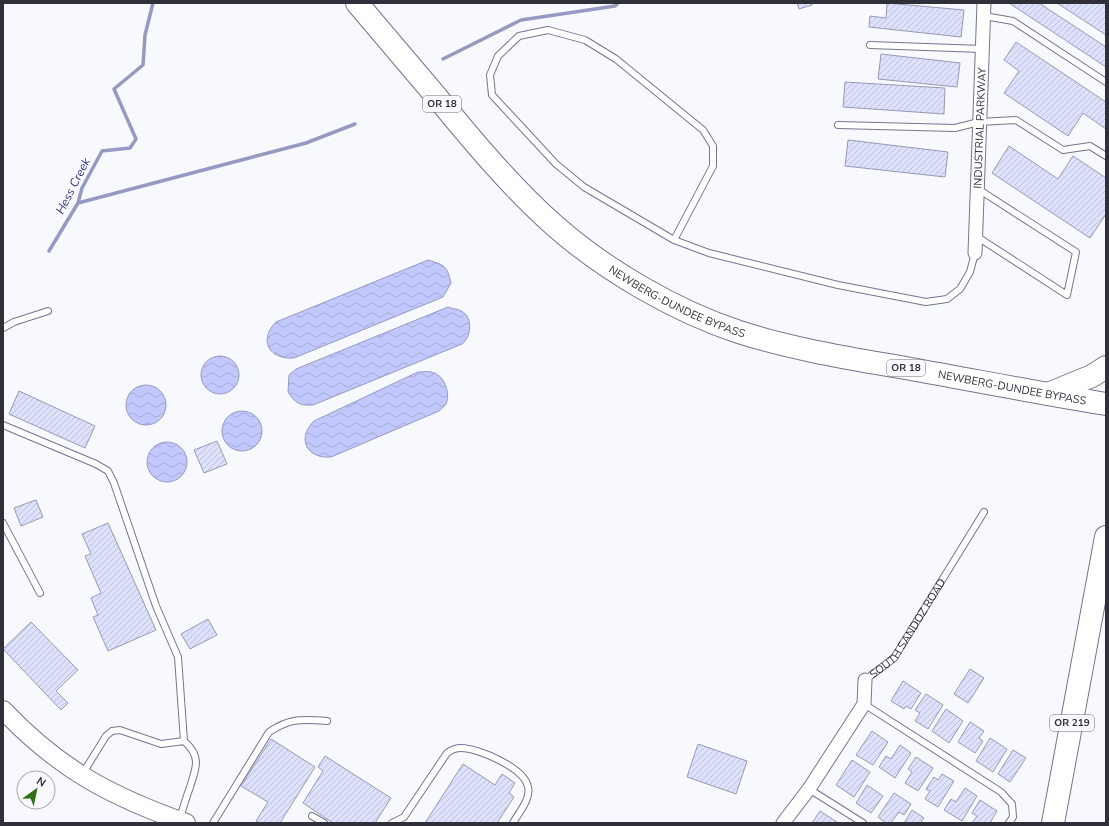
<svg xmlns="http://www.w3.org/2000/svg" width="1109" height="826" viewBox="0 0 1109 826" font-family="'Nunito Sans',sans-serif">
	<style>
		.water { fill: url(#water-waves); stroke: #969ac2 }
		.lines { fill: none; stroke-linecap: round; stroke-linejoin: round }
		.stream { stroke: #969ac2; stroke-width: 3.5 }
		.building { fill: url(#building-hatch); stroke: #969ab2 }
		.lane-casing { stroke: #73768d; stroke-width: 8 }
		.street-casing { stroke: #73768d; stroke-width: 15 }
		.secondary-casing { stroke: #73768d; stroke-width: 20 }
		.highway-casing { stroke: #73768d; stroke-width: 24 }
		.lane { stroke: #fff; stroke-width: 6 }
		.street { stroke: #fff; stroke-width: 13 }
		.secondary { stroke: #fff; stroke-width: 18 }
		.highway { stroke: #fff; stroke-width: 22 }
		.labels { text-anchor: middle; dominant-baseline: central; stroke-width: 3; stroke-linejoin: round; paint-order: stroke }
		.shield { fill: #f8f9ff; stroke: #6b6c75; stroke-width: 1 }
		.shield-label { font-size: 10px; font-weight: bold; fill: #2f303a }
		.street-label { font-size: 11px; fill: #2f303a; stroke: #f8f9ff }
		.water-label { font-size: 12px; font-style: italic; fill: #33317b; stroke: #f8f9ff }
	</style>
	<defs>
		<pattern id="water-waves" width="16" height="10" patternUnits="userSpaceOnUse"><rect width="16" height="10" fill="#c2c8fd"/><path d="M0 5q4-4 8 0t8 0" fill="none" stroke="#a7acda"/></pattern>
		<pattern id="building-hatch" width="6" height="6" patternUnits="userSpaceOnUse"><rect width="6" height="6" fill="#dde1fc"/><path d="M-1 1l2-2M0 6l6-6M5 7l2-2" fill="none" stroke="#bec1d9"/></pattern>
	</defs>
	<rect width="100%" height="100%" fill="#f8f9ff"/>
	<path class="water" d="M 428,260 C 445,265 447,266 451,283 L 443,297 L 294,358 C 269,360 258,340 276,322 Z
		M 448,307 C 453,309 459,309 463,312 C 473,319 471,337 462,344 L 313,405 C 300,406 295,403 288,392 L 289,375 L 296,369 Z
		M201 375a19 19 0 1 1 38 0a19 19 0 1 1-38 0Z
		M 418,372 C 422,372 427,371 431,372 C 444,374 451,393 446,404 C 444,407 441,409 439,411 L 331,457 C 307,459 296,439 314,421 Z
		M126 405a20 20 0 1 1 40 0a20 20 0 1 1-40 0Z
		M222 431a20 20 0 1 1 40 0a20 20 0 1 1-40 0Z
		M147 462a20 20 0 1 1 40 0a20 20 0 1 1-40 0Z"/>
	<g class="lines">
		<path class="stream" d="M 443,59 L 521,20 L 615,6 L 618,3
			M 78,203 L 306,143 L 355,124
			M 49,251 L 78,203 L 82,188 L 102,151 L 130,148 L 136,139 L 114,89 L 143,65 L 145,35 L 153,3"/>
	</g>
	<path class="building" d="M 797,3 L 812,3 L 812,5 L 799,9 Z
		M 887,3 L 964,10 L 961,37 L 869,27 L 870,16 L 886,18 Z
		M 1009,3 L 1039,3 L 1106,47 L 1106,67 Z
		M 1057,3 L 1106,3 L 1106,35 Z
		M 1016,42 L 1106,102 L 1106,129 L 1083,113 L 1068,136 L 1004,93 L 1019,71 L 1004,60 Z
		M 881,54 L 960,63 L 957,87 L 878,79 Z
		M 845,82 L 945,88 L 944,114 L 843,107 Z
		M 848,140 L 948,152 L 945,177 L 845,166 Z
		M 1009,146 L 1058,179 L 1073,156 L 1106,178 L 1106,214 L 1090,238 L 992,173 Z
		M 19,391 L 95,426 L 85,448 L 9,414 Z
		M 217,441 L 227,464 L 204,473 L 194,450 Z
		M 36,500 L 43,517 L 21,526 L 14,508 Z
		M 108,523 L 156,630 L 108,651 L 93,617 L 98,615 L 91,598 L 101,593 L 85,556 L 91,554 L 82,534 Z
		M 208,619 L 217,635 L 190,649 L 181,634 Z
		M 31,622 L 78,670 L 56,691 L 68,703 L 61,710 L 3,649 Z
		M 970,669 L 984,678 L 968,703 L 954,694 Z
		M 903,681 L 921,693 L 911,709 L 906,706 L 904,709 L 891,701 Z
		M 926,694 L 943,705 L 928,729 L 915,721 L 920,713 L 915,710 Z
		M 946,709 L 963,721 L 949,743 L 932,731 Z
		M 970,722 L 984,731 L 979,738 L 983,741 L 975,753 L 958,742 Z
		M 872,731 L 888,742 L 873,765 L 856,755 Z
		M 990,738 L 1007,749 L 993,772 L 976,761 Z
		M 271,739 L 315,767 L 280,823 L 259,823 L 256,821 L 268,802 L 241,786 Z
		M 698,744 L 747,761 L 736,794 L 687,777 Z
		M 900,745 L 911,753 L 895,778 L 879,767 L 886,756 L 891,759 Z
		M 1013,750 L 1026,758 L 1010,782 L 998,774 Z
		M 325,756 L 391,798 L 375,823 L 333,823 L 303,803 L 323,771 L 318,767 Z
		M 916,757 L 933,768 L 918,791 L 905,783 L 912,772 L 908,769 Z
		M 852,760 L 870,772 L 854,797 L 836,785 Z
		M 463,764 L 495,785 L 502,774 L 515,783 L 509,793 L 514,797 L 497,823 L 425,823 Z
		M 942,774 L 954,781 L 938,807 L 925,799 L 930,791 L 926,789 L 934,777 L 938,780 Z
		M 867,785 L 883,796 L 871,813 L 856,803 Z
		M 965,788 L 977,796 L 962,821 L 944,810 L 951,799 L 956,802 Z
		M 894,793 L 911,804 L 904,815 L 899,812 L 891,823 L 886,823 L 878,817 Z
		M 980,800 L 997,811 L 990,823 L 972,823 L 977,816 L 972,813 Z
		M 912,810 L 924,818 L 921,822 L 923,823 L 904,823 Z
		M 820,811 L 837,822 L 836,823 L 812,823 Z"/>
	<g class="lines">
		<g class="lane-casing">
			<g id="lane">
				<path d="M 984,16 L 1013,21 L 1106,82"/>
				<path d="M 870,45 L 982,49"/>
				<path d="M 838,125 L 955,128 L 979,122 L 1016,120 L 1063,150 L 1090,146 L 1106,156"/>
				<path d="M 976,236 L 1067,295 L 1076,252 L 978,189"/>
				<path d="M 674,240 L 713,166 L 713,146 L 703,130 L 616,59 L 585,40 L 548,30 L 519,36 L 498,56 L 490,75 L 492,95 L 556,164 L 584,187 L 674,240 L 709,253 L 838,285 L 926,302 L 947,299 L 960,289 L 970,272 L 975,253"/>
				<path d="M 3,328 L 14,322 L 48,311"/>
				<path d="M 3,425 L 96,464 L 108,471 L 114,483 L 156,606 L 178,657 L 184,741"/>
				<path d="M 3,523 L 40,593"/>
				<path id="s1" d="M 865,680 L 894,658 L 984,512"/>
				<path d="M 864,704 L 1001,792 L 1012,804 L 1013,817 L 1009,823"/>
				<path d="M 83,773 L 106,736 L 112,731 L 120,730 L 161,744 L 184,741 C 202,757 196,768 190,787 C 186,798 183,808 180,818"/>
				<path d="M 809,789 L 863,823"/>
				<path d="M 312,816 L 324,823"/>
				<path d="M 213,823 L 269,732 C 290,718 302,719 327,721"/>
				<path d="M 392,823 L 404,817 L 447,753 C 451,750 455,748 461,748 C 478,748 525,768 528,787 C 531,799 519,812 513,823"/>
			</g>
		</g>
		<g class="street-casing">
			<g id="street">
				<path id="s2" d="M 975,253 L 984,3"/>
				<path d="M 783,823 L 809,789 L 864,704 L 865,680"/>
			</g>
		</g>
		<g class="secondary-casing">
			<path id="secondary" d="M 3,710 C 59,769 110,796 186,823"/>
		</g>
		<g class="highway-casing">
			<g id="highway">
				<path id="s3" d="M 357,3 C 383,34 409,64 435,95 C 472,140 511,187 555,226 C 605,270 675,311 739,332 C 798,351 861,360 922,371 C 983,382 1045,394 1106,404"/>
				<path d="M 1048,394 L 1092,376 L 1106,367"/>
				<path d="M 1053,823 L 1106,537"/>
			</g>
		</g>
		<use href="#lane" class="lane"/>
		<use href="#street" class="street"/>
		<use href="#secondary" class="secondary"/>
		<use href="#highway" class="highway"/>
	</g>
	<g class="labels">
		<g class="shield">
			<rect x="423" y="96" width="38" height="16" rx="3"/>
			<rect x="887" y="360" width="38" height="16" rx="3"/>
			<rect x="1050" y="715" width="44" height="16" rx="3"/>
		</g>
		<g class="shield-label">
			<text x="442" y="104">OR 18</text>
			<text x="906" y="368">OR 18</text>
			<text x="1072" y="723">OR 219</text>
		</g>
		<g class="street-label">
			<text stroke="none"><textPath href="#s2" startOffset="125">INDUSTRIAL PARKWAY</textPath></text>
			<text stroke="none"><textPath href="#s3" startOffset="443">NEWBERG-DUNDEE BYPASS</textPath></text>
			<text stroke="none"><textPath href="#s3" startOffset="791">NEWBERG-DUNDEE BYPASS</textPath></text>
			<text stroke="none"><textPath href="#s1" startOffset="68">SOUTH SANDOZ ROAD</textPath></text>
		</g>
		<g class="water-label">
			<text transform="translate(73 186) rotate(-63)">Hess Creek</text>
		</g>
	</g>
	<rect width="1109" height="826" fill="none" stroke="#2f303a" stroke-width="8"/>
	<g transform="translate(36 790) rotate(33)"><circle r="19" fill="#f8f9ff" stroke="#a8a9b0"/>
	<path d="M0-3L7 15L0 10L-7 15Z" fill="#2f720f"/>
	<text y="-6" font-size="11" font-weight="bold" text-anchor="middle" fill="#2f303a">N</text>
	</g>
</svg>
